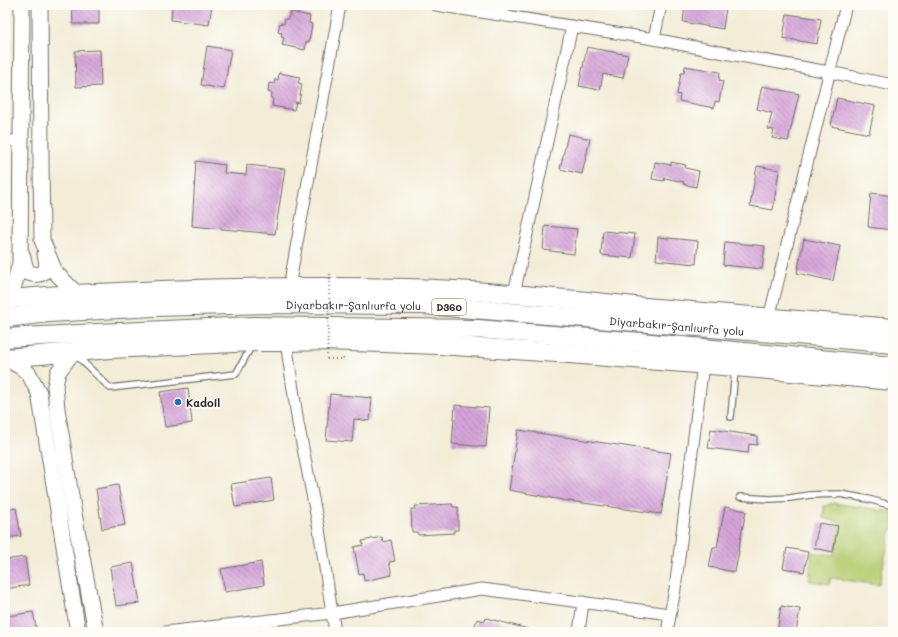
<svg xmlns="http://www.w3.org/2000/svg" width="898" height="637" viewBox="0 0 898 637" font-family="Mali,sans-serif">
	<style>
		.green { fill: #b6cc70; stroke: #707c4e }
		.building { fill: url(#building-back-hatch) }
		.lines { fill: none; stroke-linecap: round; stroke-linejoin: round }
		.service-casing { stroke: #716f68; stroke-width: 8 }
		.minor-casing { stroke: #716f68; stroke-width: 13 }
		.secondary-casing { stroke: #716f68; stroke-width: 17 }
		.trunk-casing { stroke: #716f68; stroke-width: 20 }
		.path { stroke: #716f68; stroke-width: 2; stroke-dasharray: 1 3; stroke-linecap: butt }
		.service { stroke: #fff; stroke-width: 5.5 }
		.minor { stroke: #fff; stroke-width: 11 }
		.secondary { stroke: #fff; stroke-width: 15 }
		.trunk { stroke: #fff; stroke-width: 18 }
		.path-bridge { stroke: #716f68; stroke-width: 2; stroke-dasharray: 1 3; stroke-linecap: butt }
		.poi-dot { fill: #1f6fb2; stroke: #fdfcf7; stroke-width: 1.5 }
		.labels { text-anchor: middle; dominant-baseline: central; stroke-width: 3; stroke-linejoin: round; paint-order: stroke }
		.shield { fill: #fdfcf7; stroke: #6a6a68; stroke-width: 1 }
		.shield-label { font-size: 10px; font-weight: bold; fill: #2b2b2b }
		.street-label { font-size: 11px; fill: #2b2b2b; stroke: #fdfcf7 }
		.poi-label { font-size: 11px; font-weight: bold; fill: #2b2b2b; stroke: #fdfcf7; text-anchor: start }
	</style>
	<defs>
		<pattern id="building-back-hatch" width="6" height="6" patternUnits="userSpaceOnUse"><rect width="6" height="6" fill="#d5a4d9"/><path d="M-1 5l2 2M0 0l6 6M5-1l2 2" fill="none" stroke="#ad86b0"/></pattern>
	</defs>
	<rect width="100%" height="100%" fill="#fdfcf7"/>
	<filter id="ink" filterUnits="userSpaceOnUse"><feTurbulence type="fractalNoise" baseFrequency=".025" numOctaves="2"/><feDisplacementMap in="SourceGraphic" scale="8" xChannelSelector="R" yChannelSelector="G"/><feConvolveMatrix kernelMatrix="1 2 1 2 8 2 1 2 1" color-interpolation-filters="sRGB"/></filter>
	<filter id="wash" filterUnits="userSpaceOnUse"><feTurbulence type="fractalNoise" baseFrequency=".012" numOctaves="4" result="noise"/><feDisplacementMap in="SourceGraphic" scale="16" xChannelSelector="R" yChannelSelector="G"/><feGaussianBlur stdDeviation="0.9" result="paint"/><feColorMatrix in="noise" values="0 0 0 0 0 0 0 0 0 0 0 0 0 0 0 0 0 1.4 0 .05"/><feComposite in="paint" operator="in"/></filter>
	<g filter="url(#wash)">
		<rect width="100%" height="100%" fill="#f3edd8"/>
		<path class="green" d="M 833,503 L 893,512 L 893,530 L 891,530 L 879,585 L 831,578 L 829,584 L 809,581 L 812,552 L 834,555 L 840,523 L 823,518 L 824,506 Z"/>
		<g id="blocks">
			<path class="building" d="M 72,5 L 99,5 L 99,24 L 73,24 Z
				M 172,5 L 212,5 L 209,25 L 171,20 Z
				M 685,5 L 709,5 L 726,8 L 723,29 L 683,22 Z
				M 290,12 L 310,16 L 309,23 L 312,24 L 309,42 L 306,42 L 305,50 L 282,45 L 284,38 L 281,37 L 282,33 L 278,32 L 280,23 L 284,24 L 285,19 L 288,19 Z
				M 787,14 L 821,19 L 817,44 L 783,38 Z
				M 207,46 L 231,50 L 224,89 L 201,85 Z
				M 587,47 L 628,55 L 623,78 L 603,74 L 600,90 L 579,86 Z
				M 100,50 L 101,86 L 76,87 L 75,51 Z
				M 685,66 L 720,72 L 719,80 L 723,81 L 719,102 L 715,101 L 714,108 L 679,101 L 680,95 L 677,94 L 681,73 L 684,73 Z
				M 279,73 L 300,77 L 298,83 L 302,84 L 299,103 L 296,102 L 294,110 L 272,106 L 273,98 L 271,98 L 272,93 L 268,92 L 269,83 L 274,84 L 275,79 L 278,80 Z
				M 762,86 L 799,94 L 788,141 L 772,138 L 774,130 L 768,129 L 772,113 L 757,109 Z
				M 837,98 L 875,106 L 869,134 L 831,126 Z
				M 568,134 L 590,139 L 582,174 L 560,169 Z
				M 196,161 L 225,165 L 224,173 L 246,175 L 247,165 L 285,169 L 275,234 L 192,226 Z
				M 655,162 L 671,165 L 671,162 L 686,165 L 685,168 L 699,171 L 696,187 L 683,184 L 684,182 L 665,178 L 664,181 L 652,179 Z
				M 757,166 L 779,170 L 773,210 L 750,206 Z
				M 871,193 L 893,196 L 893,230 L 868,227 Z
				M 545,226 L 577,229 L 574,254 L 543,250 Z
				M 603,231 L 635,234 L 632,258 L 601,255 Z
				M 658,237 L 698,241 L 696,264 L 656,260 Z
				M 804,239 L 840,246 L 833,281 L 797,273 Z
				M 725,242 L 765,246 L 762,269 L 723,265 Z
				M 188,388 L 192,423 L 165,427 L 160,392 Z
				M 330,394 L 372,398 L 370,421 L 354,419 L 352,442 L 326,440 Z
				M 455,405 L 489,408 L 486,447 L 452,444 Z
				M 711,429 L 757,436 L 757,445 L 749,444 L 748,453 L 708,448 Z
				M 518,430 L 671,453 L 661,514 L 562,500 L 509,490 Z
				M 271,478 L 274,500 L 235,507 L 231,484 Z
				M 118,485 L 125,525 L 102,529 L 96,489 Z
				M 452,504 L 453,507 L 458,507 L 458,530 L 454,530 L 454,533 L 418,535 L 417,532 L 412,532 L 411,509 L 416,509 L 415,506 Z
				M 725,507 L 746,511 L 738,551 L 739,551 L 735,572 L 709,567 L 713,547 L 717,547 Z
				M 16,508 L 21,536 L 5,538 L 5,510 Z
				M 819,523 L 838,526 L 833,552 L 814,548 Z
				M 382,537 L 383,542 L 391,540 L 395,561 L 389,562 L 392,575 L 364,581 L 363,573 L 359,574 L 354,547 L 363,545 L 362,541 Z
				M 787,548 L 808,552 L 804,572 L 783,568 Z
				M 25,557 L 29,585 L 5,589 L 5,560 Z
				M 261,562 L 264,585 L 225,592 L 221,569 Z
				M 133,563 L 140,603 L 116,606 L 110,567 Z
				M 781,606 L 800,609 L 796,632 L 777,632 Z
				M 33,612 L 37,632 L 10,632 L 8,616 Z
				M 486,618 L 528,629 L 527,632 L 473,632 L 477,619 L 485,621 Z"/>
		</g>
	</g>
	<g filter="url(#ink)">
		<use href="#blocks" fill-opacity="0" stroke="#716f68" stroke-width="1"/>
		<g class="lines">
			<g class="service-casing">
				<path id="service" d="M 76,355 L 110,388 L 236,374 L 252,345
					M 731,417 L 735,369
					M 740,497 L 770,499 L 790,498 L 810,495 L 840,494 L 868,499 L 893,506"/>
			</g>
			<g class="minor-casing">
				<path id="minor" d="M 436,5 L 654,39 L 735,55 L 829,72 L 893,85
					M 654,39 L 661,5
					M 5,140 L 22,142
					M 289,287 L 340,5
					M 514,294 L 572,26
					M 769,318 L 846,5
					M 286,342 L 298,423 L 319,529 L 335,632
					M 165,632 L 332,613 L 482,589 L 670,614
					M 579,632 L 583,602
					M 667,632 L 675,589 L 703,364"/>
			</g>
			<g class="secondary-casing">
				<path id="secondary" d="M 40,5 L 41,162 L 42,240 L 55,272 L 77,294
					M 22,254 L 25,266 L 28,273 C 46,278 49,269 45,254
					M 10,300 L 20,263 L 22,5
					M 73,352 L 58,372 L 55,386 L 57,409 L 73,508 L 96,632
					M 5,358 L 21,367 L 29,374 L 39,393 L 78,632"/>
			</g>
			<g class="trunk-casing">
				<g id="trunk">
					<path d="M 5,300 C 57,293 109,293 161,290 C 243,287 325,286 407,288 C 491,290 574,300 657,308 C 735,315 814,321 893,328"/>
					<path id="s1" d="M 5,318 L 49,313 L 153,307 L 268,304 L 423,305 L 797,335 L 893,344"/>
					<path d="M 5,338 L 98,333 L 253,326 L 478,329 L 641,342 L 893,366"/>
					<path d="M 5,358 L 110,349 L 254,342 L 286,342 L 325,341 L 440,345 L 557,353 L 735,367 L 893,381"/>
				</g>
			</g>
			<path class="path" d="M 327,359 L 343,359 L 344,357 L 343,357"/>
			<use href="#service" class="service"/>
			<use href="#minor" class="minor"/>
			<use href="#secondary" class="secondary"/>
			<use href="#trunk" class="trunk"/>
			<path class="path-bridge" d="M 327,359 L 330,273"/>
		</g>
	</g>
	<circle class="poi-dot" cx="178" cy="402" r="4"/>
	<g class="labels">
		<rect class="shield" x="432" y="299" width="34" height="16" rx="3"/>
		<g class="shield-label">
			<text x="449" y="307">D360</text>
		</g>
		<g class="street-label">
			<text stroke="none"><textPath href="#s1" startOffset="349">Diyarbakır-Şanlıurfa yolu</textPath></text>
			<text stroke="none"><textPath href="#s1" startOffset="673">Diyarbakır-Şanlıurfa yolu</textPath></text>
		</g>
		<g class="poi-label">
			<text x="186" y="402">Kadoil</text>
		</g>
	</g>
	<rect width="898" height="637" fill="none" stroke="#fdfcf7" stroke-width="20"/>
</svg>
